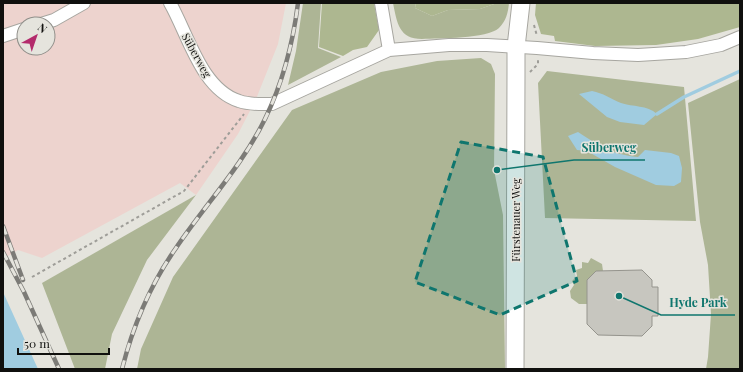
<svg xmlns="http://www.w3.org/2000/svg" width="743" height="372" viewBox="0 0 743 372" font-family="'Playfair Display',serif">
	<style>
		.industrial { fill: #edd3ce; fill-rule: evenodd }
		.green { fill: #adb595 }
		.forest { fill: #adb790 }
		.water { fill: #a0cce0 }
		.lines { fill: none; stroke-linecap: round; stroke-linejoin: round }
		.stream { stroke: #a0cce0; stroke-width: 3.5 }
		.building { fill: #c7c6bf; stroke: #95948d }
		.street-casing { stroke: #a7a6a0; stroke-width: 14 }
		.secondary-casing { stroke: #a7a6a0; stroke-width: 19 }
		.path { stroke: #9e9d98; stroke-width: 2; stroke-dasharray: 3 3; stroke-linecap: butt }
		.street { stroke: #fff; stroke-width: 12 }
		.secondary { stroke: #fff; stroke-width: 17 }
		.rail-casing { stroke: #7c7b77; stroke-width: 4.5 }
		.rail { stroke: #e5e4dd; stroke-width: 3; stroke-dasharray: 9; stroke-linecap: butt }
		.marked { fill: #0f766e; fill-opacity: 0.2; stroke: #0f766e; stroke-width: 3; stroke-dasharray: 8 5; stroke-linejoin: round }
		.labels { text-anchor: middle; dominant-baseline: central; stroke-width: 3; stroke-linejoin: round; paint-order: stroke }
		.street-label { font-size: 11px; fill: #10100e; stroke: #e5e4dd }
		.leader { fill: none; stroke: #0f766e; stroke-width: 1.5 }
		.callout-dot { fill: #0f766e; stroke: #e5e4dd; stroke-width: 1.5 }
		.callout-label { font-size: 12px; text-anchor: middle; font-weight: bold; fill: #0f766e; stroke: #e5e4dd; stroke-width: 3; stroke-linejoin: round; paint-order: stroke }
	</style>
	<rect width="100%" height="100%" fill="#e5e4dd"/>
	<path class="industrial" d="M 3,3 L 286,3 L 278,44 L 256,99 L 238,134 L 196,195 L 180,183 L 42,258 L 18,250 L 3,259 ZM 24,24 L 48,24 L 48,48 L 24,48 Z"/>
	<path class="green" d="M 303,3 L 321,3 L 318,48 L 341,57 L 288,85 L 296,51 Z
		M 393,3 L 416,3 L 415,8 L 432,16 L 448,10 L 480,9 L 497,3 L 509,3 C 508,13 506,21 499,28 C 487,39 439,38 422,39 C 399,39 397,23 393,3 Z
		M 481,58 L 491,64 L 495,74 L 494,170 L 503,215 L 505,369 L 137,369 L 141,349 L 173,277 L 292,110 L 381,72 L 437,61 Z
		M 547,71 L 684,87 L 696,221 L 545,218 L 538,83 Z
		M 740,79 L 740,369 L 706,369 L 708,357 L 711,314 L 708,265 L 700,222 L 688,103 Z
		M 196,195 L 147,260 L 112,334 L 105,369 L 75,369 L 42,283 Z
		M 591,258 L 602,264 L 603,271 L 596,271 L 587,280 L 587,304 L 579,304 L 571,298 L 570,291 L 574,285 L 572,281 L 577,276 L 576,270 L 582,268 L 582,262 L 588,263 Z"/>
	<path class="forest" d="M 322,3 L 374,3 L 379,30 L 367,47 L 353,50 L 343,56 L 319,47 Z
		M 416,3 L 497,3 L 480,9 L 448,10 L 432,16 L 415,8 Z
		M 536,3 L 740,3 L 740,27 L 698,39 L 656,45 L 595,46 L 555,41 L 554,36 L 541,34 L 535,15 Z"/>
	<path class="water" d="M 592,91 C 603,93 611,99 621,103 C 633,107 647,105 657,114 L 644,125 L 620,122 L 607,117 L 579,94 Z
		M 578,132 C 601,147 610,154 638,157 L 645,150 L 671,153 L 679,156 L 682,168 L 681,182 L 674,186 L 656,185 L 615,167 L 587,151 L 577,150 L 568,136 Z
		M 3,292 L 38,369 L 3,369 Z"/>
	<g class="lines">
		<path class="stream" d="M 657,114 L 684,97 L 740,71"/>
	</g>
	<path class="building" d="M 642,270 L 652,280 L 652,287 L 658,287 L 658,316 L 652,316 L 652,326 L 642,336 L 598,335 L 587,324 L 587,280 L 596,271 Z"/>
	<g class="lines">
		<g class="street-casing">
			<path id="street" d="M 170,3 C 188,34 201,89 239,101 C 250,105 261,104 272,104 L 389,50 L 449,45 L 487,45 L 537,48 L 593,53 L 638,55 L 686,52 L 721,45 L 740,37
				M 381,3 L 389,50
				M 41,24 L 54,20 L 84,3
				M 3,36 L 24,29"/>
		</g>
		<g class="secondary-casing">
			<path id="secondary" d="M 515,369 L 516,72 L 516,47 L 521,3"/>
		</g>
		<path class="path" d="M 534,25 L 537,36
			M 530,72 L 538,64 L 538,60
			M 32,277 L 184,191 L 244,114"/>
		<use href="#street" class="street"/>
		<use href="#secondary" class="secondary"/>
		<g class="rail-casing">
			<path id="rail" d="M 3,226 L 23,280
				M 3,252 L 24,292 L 59,369
				M 122,369 C 133,326 150,285 176,248 C 205,205 242,166 265,119 C 283,82 293,43 298,3"/>
		</g>
		<use href="#rail" class="rail"/>
	</g>
	<path class="marked" d="M 461,142 L 543,157 L 577,281 L 500,315 L 415,282 Z"/>
	<g class="labels">
		<g class="street-label">
			<text transform="translate(197 55) rotate(61)">Süberweg</text>
			<text transform="translate(515 220) rotate(-90)">Fürstenauer Weg</text>
		</g>
	</g>
	<path class="leader" d="M497 170L574 160H645M619 296L661 315H735"/>
	<g class="callout-dot">
		<circle cx="497" cy="170" r="4"/>
		<circle cx="619" cy="296" r="4"/>
	</g>
	<g class="callout-label">
		<text x="609" y="152">Süberweg</text>
		<text x="698" y="307">Hyde Park</text>
	</g>
	<rect width="743" height="372" fill="none" stroke="#10100e" stroke-width="8"/>
	<g transform="translate(36 36) rotate(40)"><circle r="19" fill="#e5e4dd" stroke="#908f8a"/>
	<path d="M0-3L7 15L0 10L-7 15Z" fill="#b32b6c"/>
	<text y="-6" font-size="11" font-weight="bold" text-anchor="middle" fill="#10100e">N</text>
	</g>
	<path d="M18 348v6h91v-6" fill="none" stroke="#10100e" stroke-width="2"/>
	<text x="24" y="348" font-size="12" fill="#10100e" stroke="#e5e4dd" stroke-width="3" paint-order="stroke">50 m</text>
</svg>
